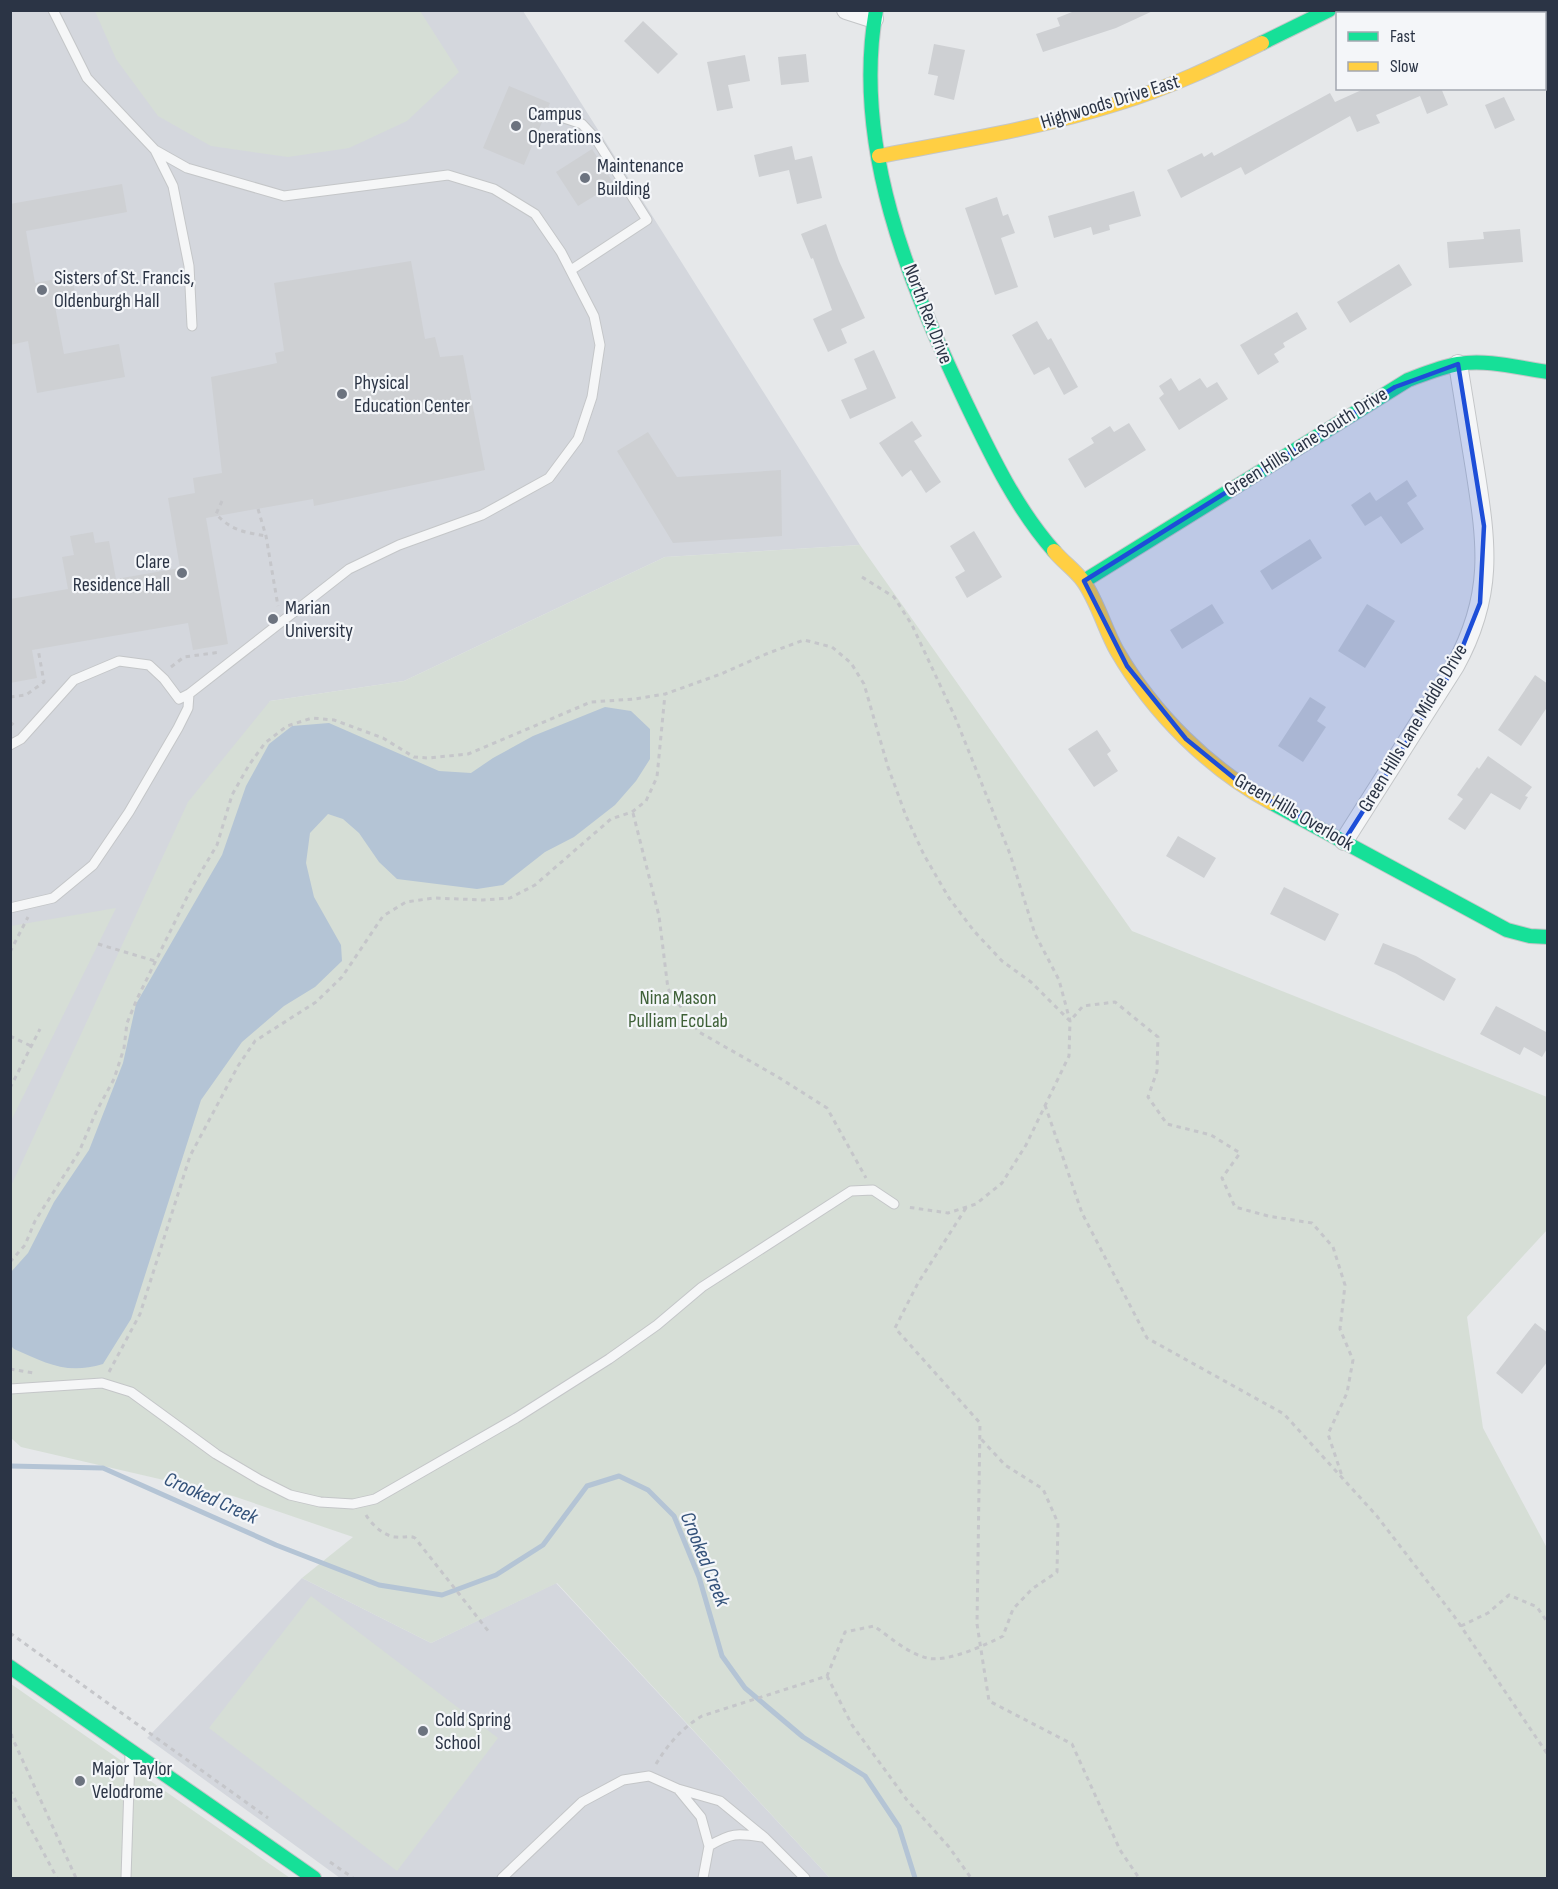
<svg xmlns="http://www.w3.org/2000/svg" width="1558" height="1889" viewBox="0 0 1558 1889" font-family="'Sofia Sans Condensed',sans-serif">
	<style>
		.built { fill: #d4d7dd }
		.green { fill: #d6ded6 }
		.water { fill: #b4c4d5 }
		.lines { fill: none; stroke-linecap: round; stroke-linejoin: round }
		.stream { stroke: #b4c4d5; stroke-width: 5 }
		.building { fill: #ced0d3 }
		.lane-casing { stroke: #c4c6c8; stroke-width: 11 }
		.street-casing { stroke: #c4c6c8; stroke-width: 20 }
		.fast-casing { stroke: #c4c6c8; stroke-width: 16 }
		.slow-casing { stroke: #c4c6c8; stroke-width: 16 }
		.path { stroke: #c5c6ca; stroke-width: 3; stroke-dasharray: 4.5 4.5; stroke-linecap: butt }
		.lane { stroke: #f5f6f7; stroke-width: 9 }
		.street { stroke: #f5f6f7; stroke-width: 18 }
		.fast { stroke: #16e098; stroke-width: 14 }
		.slow { stroke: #ffcf43; stroke-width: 14 }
		.marked { fill: #1d4ed8; fill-opacity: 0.2; stroke: #1d4ed8; stroke-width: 4.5; stroke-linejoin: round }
		.poi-dot { fill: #6c737f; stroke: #f4f6f9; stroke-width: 2 }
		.labels { text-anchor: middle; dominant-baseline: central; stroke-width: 4.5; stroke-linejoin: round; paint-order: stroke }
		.street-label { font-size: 20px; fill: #2b3445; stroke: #f4f6f9 }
		.poi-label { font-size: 20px; fill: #2b3445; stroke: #f4f6f9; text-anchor: start }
		.park-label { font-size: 20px; fill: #3f6138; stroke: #f4f6f9 }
		.water-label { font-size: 21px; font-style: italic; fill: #34527a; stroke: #f4f6f9 }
	</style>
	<rect width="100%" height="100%" fill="#e6e8ea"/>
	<path class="built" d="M 11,11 L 523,11 L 860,545 L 665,557 L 404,681 L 270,701 L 11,1187 Z
		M 302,1578 L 431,1643 L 556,1583 L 830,1878 L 340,1878 L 147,1738 Z"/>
	<path class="green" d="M 95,11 L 420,11 L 459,72 L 407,121 L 349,148 L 288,157 L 211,146 L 158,116 L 116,59 Z
		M 860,545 L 1132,931 L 1547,1097 L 1547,1230 L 1467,1317 L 1483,1428 L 1547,1548 L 1547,1878 L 830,1878 L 557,1583 L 431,1643 L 302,1578 L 353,1537 L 233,1496 L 21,1447 L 11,1438 L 11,1186 L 188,802 L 270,701 L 404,681 L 665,557 Z
		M 116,908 L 11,1121 L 11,926 Z
		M 311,1596 L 498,1738 L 397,1871 L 209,1728 Z
		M 11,1684 L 290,1878 L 11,1878 Z"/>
	<path class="water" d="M 605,707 L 631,711 L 650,729 L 650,759 L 636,781 L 615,805 L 574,837 L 545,852 L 503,885 L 477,889 L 397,879 L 379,862 L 359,833 L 343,819 L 328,814 L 310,833 L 306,863 L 314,897 L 341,945 L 342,961 L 315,987 L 284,1006 L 242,1042 L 201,1100 L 131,1319 L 103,1364 C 66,1375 46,1363 14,1349 L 10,1345 L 11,1272 L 28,1253 L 54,1202 L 89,1150 L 123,1063 L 136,1004 L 222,855 L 246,786 L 269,744 L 292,726 L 329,723 L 439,771 L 471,773 L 493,758 L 533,736 Z"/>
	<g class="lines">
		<path class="stream" d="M 10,1466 L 103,1468 L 276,1545 L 379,1585 L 442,1595 L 496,1575 L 543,1545 L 587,1486 L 619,1476 L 648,1490 L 674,1516 L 699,1577 L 722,1656 L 745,1688 L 803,1737 L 865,1776 L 899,1827 L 915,1878"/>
	</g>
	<path class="building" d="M 1077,10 L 1155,10 L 1116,28 L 1043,52 L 1036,34 L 1060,26 L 1057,18 Z
		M 643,21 L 678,54 L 658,74 L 624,41 Z
		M 934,44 L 965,50 L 954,100 L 934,95 L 938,76 L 928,74 Z
		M 806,54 L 809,82 L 781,85 L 778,57 Z
		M 745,55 L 750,81 L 728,85 L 733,108 L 717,111 L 707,62 Z
		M 509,86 L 550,103 L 524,165 L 483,148 Z
		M 1366,88 L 1441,88 L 1448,105 L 1427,114 L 1420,96 L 1376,115 L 1380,123 L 1357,132 L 1350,116 L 1245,175 L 1241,167 L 1181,198 L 1167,170 L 1202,153 L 1204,157 L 1212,152 L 1214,156 L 1330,93 L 1335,102 Z
		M 1504,97 L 1515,120 L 1495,129 L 1485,105 Z
		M 792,146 L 795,160 L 812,156 L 822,198 L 797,204 L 789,170 L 759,177 L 754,155 Z
		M 592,149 L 614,184 L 578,206 L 556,172 Z
		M 122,184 L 127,212 L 26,231 L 35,283 L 72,276 L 76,298 L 54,301 L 64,354 L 119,344 L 125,377 L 37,393 L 28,341 L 10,345 L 10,204 Z
		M 1134,191 L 1141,216 L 1109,225 L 1110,230 L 1093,235 L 1091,227 L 1054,238 L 1048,216 Z
		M 997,197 L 1003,216 L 1008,214 L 1015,233 L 1001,238 L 1018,287 L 995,295 L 965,208 Z
		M 826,224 L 839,261 L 865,318 L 841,329 L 847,343 L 828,352 L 813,319 L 832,310 L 813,258 L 811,259 L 801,234 Z
		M 1520,229 L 1523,262 L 1449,268 L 1447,242 L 1484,239 L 1483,232 Z
		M 411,261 L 425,339 L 435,337 L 440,357 L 463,355 L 485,470 L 314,506 L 313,499 L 206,518 L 228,644 L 193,650 L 188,623 L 32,650 L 37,678 L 10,683 L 10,599 L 68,589 L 62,557 L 74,555 L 70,536 L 93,532 L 95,543 L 109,541 L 116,579 L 180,568 L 168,498 L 195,493 L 193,478 L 222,473 L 211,377 L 277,363 L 275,353 L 284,351 L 274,283 Z
		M 1399,264 L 1412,285 L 1350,323 L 1337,302 Z
		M 1297,312 L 1307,329 L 1283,343 L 1285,347 L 1274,354 L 1279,362 L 1258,375 L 1240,345 Z
		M 1037,321 L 1048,340 L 1051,338 L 1078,387 L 1064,395 L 1049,367 L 1034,375 L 1012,335 Z
		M 874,350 L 896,398 L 850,419 L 841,400 L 867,389 L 854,359 Z
		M 1171,378 L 1179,391 L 1200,378 L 1207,388 L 1217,382 L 1228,399 L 1179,430 L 1159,398 L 1164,394 L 1159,386 Z
		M 912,421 L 922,436 L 914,441 L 941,482 L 926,493 L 911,470 L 902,477 L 879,443 Z
		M 1129,423 L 1146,450 L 1085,488 L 1068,459 L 1094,443 L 1091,438 L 1110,426 L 1114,432 Z
		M 648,432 L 677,477 L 781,470 L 782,536 L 673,543 L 617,451 Z
		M 1407,480 L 1417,496 L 1407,503 L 1424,529 L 1401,544 L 1381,516 L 1365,526 L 1351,505 L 1370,492 L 1376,501 Z
		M 974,531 L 1002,577 L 967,598 L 955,577 L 965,571 L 950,546 Z
		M 1310,539 L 1322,558 L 1272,590 L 1260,571 Z
		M 1212,604 L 1224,623 L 1182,649 L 1170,630 Z
		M 1367,604 L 1395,621 L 1365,668 L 1338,651 Z
		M 1535,675 L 1548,684 L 1548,706 L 1521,746 L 1498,730 Z
		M 1310,697 L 1326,707 L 1317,721 L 1326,727 L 1303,762 L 1278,746 Z
		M 1097,730 L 1111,751 L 1107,754 L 1118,771 L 1094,787 L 1068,749 Z
		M 1488,756 L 1532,787 L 1525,796 L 1528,797 L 1520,810 L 1491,793 L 1465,830 L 1448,819 L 1463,799 L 1457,795 L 1477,767 L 1479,769 Z
		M 1178,836 L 1216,858 L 1204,878 L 1166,856 Z
		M 1284,887 L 1339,914 L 1325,941 L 1270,914 Z
		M 1383,943 L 1416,956 L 1456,979 L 1444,1001 L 1395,973 L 1374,964 Z
		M 1496,1006 L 1548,1033 L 1548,1047 L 1542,1057 L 1524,1047 L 1520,1055 L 1480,1034 Z
		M 1535,1323 L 1548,1333 L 1548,1361 L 1522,1394 L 1496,1373 Z"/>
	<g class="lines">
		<g class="lane-casing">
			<path id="lane" d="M 53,10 L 87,78 L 155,150 L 173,186 L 189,266 L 192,326
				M 558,116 L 582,124 L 596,139 L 647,220 L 571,270
				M 10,745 L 21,739 L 74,680 L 119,661 L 149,665 L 164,679 L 179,699 L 189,694 L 349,569 L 399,545 L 482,515 L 549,478 L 578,439 L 592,397 L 600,345 L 594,316 L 561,252 L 535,214 L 494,189 L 448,175 L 284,196 L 187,168 L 155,150
				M 10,908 L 53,898 L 93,865 L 129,812 L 178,728 L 188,708 L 189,694
				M 10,1389 L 102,1383 L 131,1392 L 216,1454 L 260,1480 L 290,1495 L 320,1502 L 353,1504 L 375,1499 L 516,1418 L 609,1359 L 657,1325 L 702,1287 L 851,1191 L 873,1190 L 894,1204
				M 678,1789 L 720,1801 L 764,1837 L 805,1878
				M 709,1846 C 731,1833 737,1833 762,1837
				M 126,1878 L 130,1755
				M 502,1878 L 582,1802 L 623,1780 L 649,1776 L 678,1789 L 701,1817 L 709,1846 L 703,1878"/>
		</g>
		<g class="street-casing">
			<path id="street" d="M 846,10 L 874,19
				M 1344,841 L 1455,666 C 1494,595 1487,545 1475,469 C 1469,434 1464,399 1458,364"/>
		</g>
		<g class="fast-casing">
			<path id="fast" d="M 876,10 C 852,146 909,283 966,403 C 991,455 1016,508 1054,551
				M 1262,43 L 1329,10
				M 1084,581 L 1408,380 C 1424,374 1441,367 1458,364 C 1487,359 1519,368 1548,372
				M 1272,803 L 1507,930 L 1530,936 L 1548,937
				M 10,1667 L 314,1878"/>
		</g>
		<g class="slow-casing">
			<path id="slow" d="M 879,156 C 959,141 1041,128 1119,103 C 1168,88 1215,66 1262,43
				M 1054,551 C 1063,562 1075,570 1083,581 C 1097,600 1105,630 1117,651 C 1153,713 1209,769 1272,803"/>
		</g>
		<path class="path" d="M 222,501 L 216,514 C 232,531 244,532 266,536
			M 258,509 L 266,536 L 278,606
			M 862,577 L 894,597 L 912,625 L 955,717 L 1010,854 L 1035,934 L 1059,980 L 1070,1021 L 1069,1056 L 1026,1145 L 1002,1183 L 976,1204 L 948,1213 L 907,1207
			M 171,667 L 184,657 L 221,652
			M 10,697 L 26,695 L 44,682 L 38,649
			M 10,722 L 16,727
			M 633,813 L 659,916 L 668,989 L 699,1032 L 778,1077 L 827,1108 L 866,1178
			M 98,944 L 155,961
			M 10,952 L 28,917
			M 10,1036 L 31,1046
			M 10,1088 L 40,1029
			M 1045,1105 L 1082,1213 L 1147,1338 L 1284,1414 L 1376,1515 L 1454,1616 L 1548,1755
			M 966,1208 L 918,1283 L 895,1328 L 980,1423 L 977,1624 L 989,1701 L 1072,1744 L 1120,1850 L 1139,1878
			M 10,1262 L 25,1245 L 35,1221 L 79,1152 L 96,1112 L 114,1079 L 124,1048 L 127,1023 L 137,999 L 192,887 L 217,845 L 232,795 L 249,765 L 265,743 L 287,726 L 312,718 L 334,720 L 383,738 L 414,757 L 428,758 L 468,754 L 591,702 L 635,699 L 665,694 L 721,674 L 766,654 L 804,640 L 832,647 L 851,663 L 864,684 L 888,767 L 906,816 L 924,855 L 949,898 L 974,931 L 1002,961 L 1031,982 L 1070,1021 L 1083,1006 L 1115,1002 L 1158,1037 L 1157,1071 L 1148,1097 L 1167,1124 L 1211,1135 L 1240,1153 L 1222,1178 L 1235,1207 L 1268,1216 L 1312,1223 L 1333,1247 L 1345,1285 L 1340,1329 L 1353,1360 L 1347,1393 L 1328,1434 L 1343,1479
			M 10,1369 L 34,1373
			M 109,1372 L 140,1314 L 190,1156 L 238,1066 L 255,1041 L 316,1002 L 342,977 L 383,916 L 406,902 L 434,898 L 483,900 L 510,898 L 535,885 L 611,819 L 632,812 L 646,801 L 657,777 L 665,694
			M 366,1515 C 372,1525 384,1536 396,1537 C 404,1538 409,1535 415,1538 L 489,1632
			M 1461,1626 L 1488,1613 L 1509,1595 L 1537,1607 L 1548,1623
			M 10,1633 L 268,1818
			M 827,1676 L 852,1725 L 907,1800 L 949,1847 L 971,1878
			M 10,1725 L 12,1737 L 76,1878
			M 656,1764 C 668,1744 682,1728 702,1716 L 827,1676 L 845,1632 L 874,1626 C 890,1637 907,1653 927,1658 C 946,1663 986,1645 1003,1636 L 1013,1609 L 1032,1589 L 1057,1572 L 1058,1523 L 1043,1489 L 1005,1465 L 981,1439
			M 10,1790 L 57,1878
			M 330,1862 L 353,1878"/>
		<use href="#lane" class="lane"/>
		<use href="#street" class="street"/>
		<use href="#fast" class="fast"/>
		<use href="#slow" class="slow"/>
	</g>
	<path class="marked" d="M 1458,364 L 1484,526 L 1480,603 L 1455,666 L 1344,841 L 1245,787 L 1186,739 L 1127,666 L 1084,581 L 1395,387 Z"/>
	<g class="poi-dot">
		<circle cx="516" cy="126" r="6"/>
		<circle cx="585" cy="178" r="6"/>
		<circle cx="42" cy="290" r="6"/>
		<circle cx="342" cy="394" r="6"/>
		<circle cx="182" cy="573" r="6"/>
		<circle cx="273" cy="619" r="6"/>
		<circle cx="423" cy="1731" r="6"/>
		<circle cx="80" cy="1781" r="6"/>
	</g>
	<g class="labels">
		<g class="street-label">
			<text transform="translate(1110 102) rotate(-17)">Highwoods Drive East</text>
			<text transform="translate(928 314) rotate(69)">North Rex Drive</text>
			<text transform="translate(1306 442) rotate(-32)">Green Hills Lane South Drive</text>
			<text transform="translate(1413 728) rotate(-59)">Green Hills Lane Middle Drive</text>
			<text transform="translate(1294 812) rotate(30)">Green Hills Overlook</text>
		</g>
		<g class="poi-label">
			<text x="528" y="114">Campus<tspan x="528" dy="23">Operations</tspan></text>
			<text x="597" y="166">Maintenance<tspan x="597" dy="23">Building</tspan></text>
			<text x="54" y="278">Sisters of St. Francis,<tspan x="54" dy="23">Oldenburgh Hall</tspan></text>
			<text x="354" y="383">Physical<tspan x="354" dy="23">Education Center</tspan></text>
			<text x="170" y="562" text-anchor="end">Clare<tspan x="170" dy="23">Residence Hall</tspan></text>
			<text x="285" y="608">Marian<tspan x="285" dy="23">University</tspan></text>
			<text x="435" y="1720">Cold Spring<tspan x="435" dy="23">School</tspan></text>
			<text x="92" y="1769">Major Taylor<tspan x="92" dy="23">Velodrome</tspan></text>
		</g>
		<g class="park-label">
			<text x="678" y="998">Nina Mason<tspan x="678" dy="23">Pulliam EcoLab</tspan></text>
		</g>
		<g class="water-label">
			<text transform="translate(211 1498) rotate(24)">Crooked Creek</text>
			<text transform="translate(705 1559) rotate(68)">Crooked Creek</text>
		</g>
	</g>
	<rect width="1558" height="1889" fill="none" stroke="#2b3445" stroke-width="24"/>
	<rect x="1336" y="12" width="210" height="78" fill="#f4f6f9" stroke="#a4a8b1" stroke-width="1.5"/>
	<rect x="1348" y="32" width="30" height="9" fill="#16e098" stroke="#a4a8b1" stroke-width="1.5"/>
	<text x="1390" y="42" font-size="18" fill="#2b3445">Fast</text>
	<rect x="1348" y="62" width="30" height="9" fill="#ffcf43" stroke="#a4a8b1" stroke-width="1.5"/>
	<text x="1390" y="72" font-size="18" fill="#2b3445">Slow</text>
</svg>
